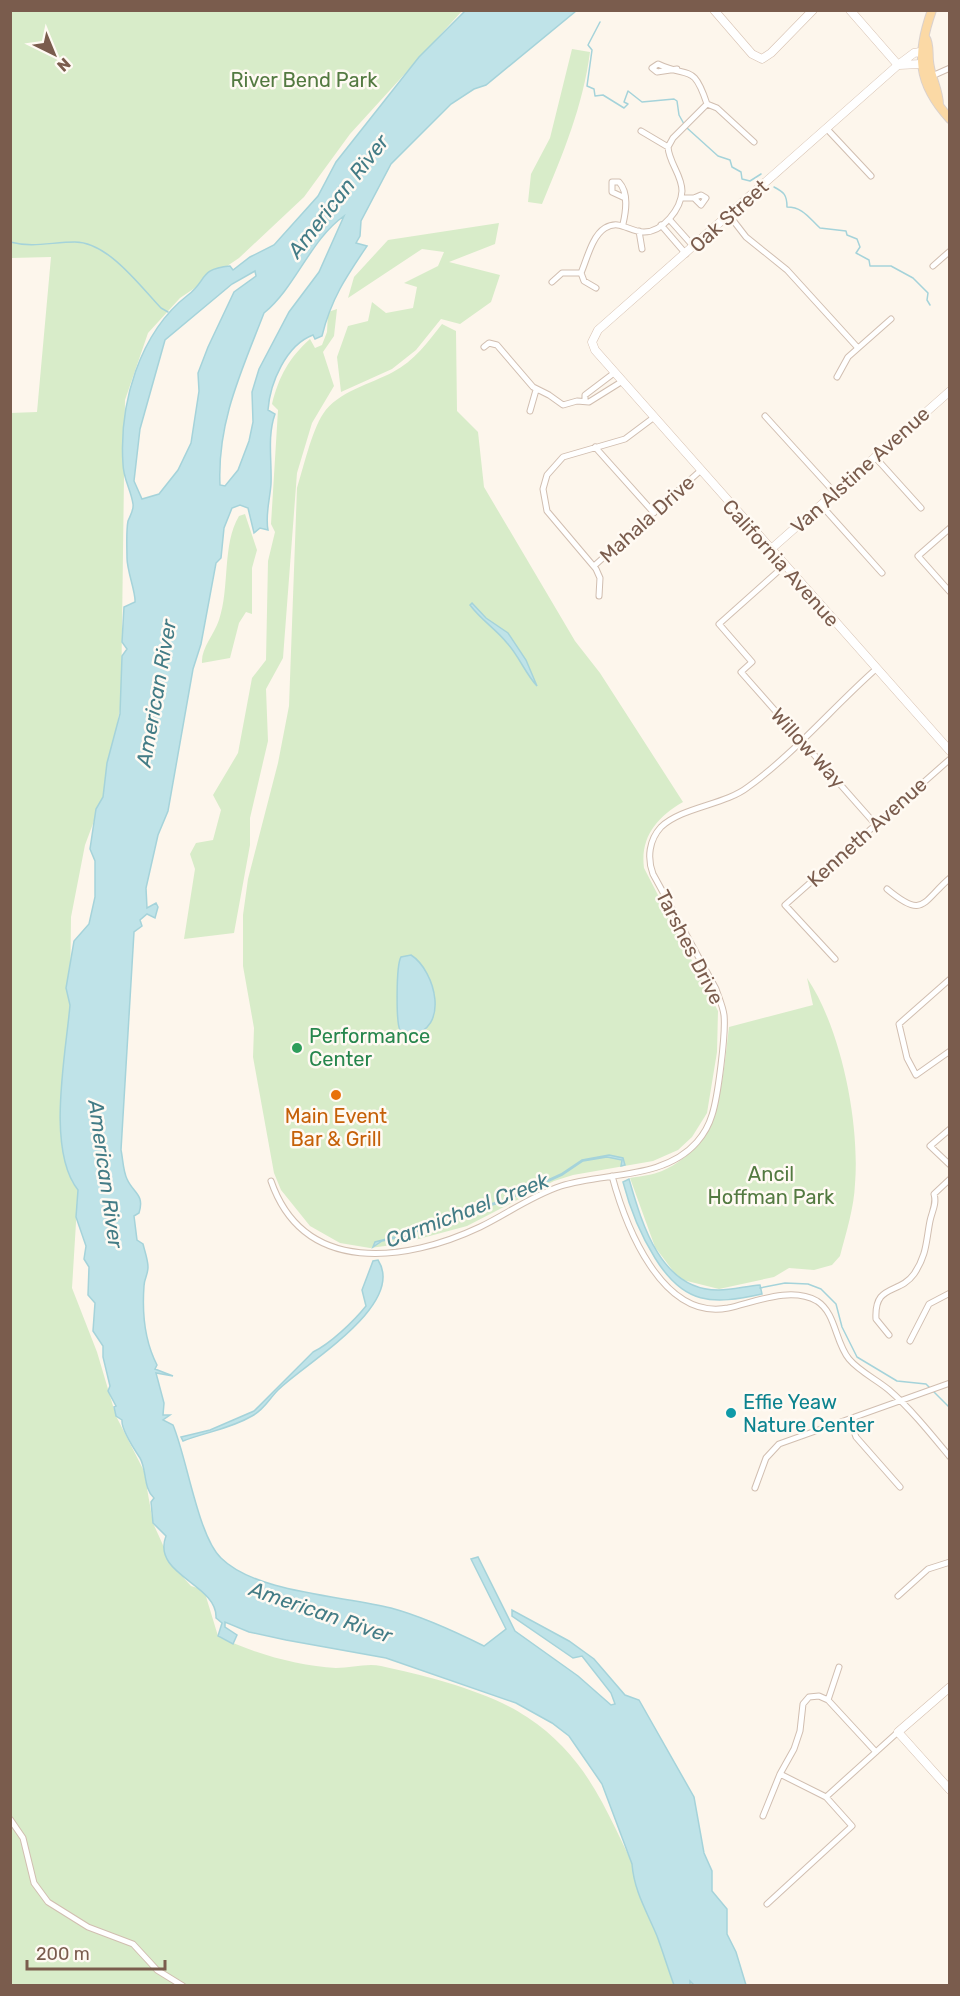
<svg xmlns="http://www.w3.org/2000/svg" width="960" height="1996" viewBox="0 0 960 1996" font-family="Rubik,sans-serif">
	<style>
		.green { fill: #d8ecc9 }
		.water { fill: #bfe3e8; stroke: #a5d3da; stroke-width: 1.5; fill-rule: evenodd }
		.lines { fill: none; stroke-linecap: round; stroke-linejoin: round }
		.stream { stroke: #a5d3da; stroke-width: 1.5 }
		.street-casing { stroke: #d1beb0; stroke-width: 7 }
		.secondary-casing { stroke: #d6c0b0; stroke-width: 9 }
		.primary-casing { stroke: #dad1cd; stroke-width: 10 }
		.street { stroke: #fff; stroke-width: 5 }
		.secondary { stroke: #fff; stroke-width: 8 }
		.primary { stroke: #fbd9a5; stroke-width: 8 }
		.leisure-dot { fill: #2e9e5b; stroke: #fffaf3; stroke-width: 2 }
		.food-dot { fill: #e8710a; stroke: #fffaf3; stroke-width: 2 }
		.culture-dot { fill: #0f9aa8; stroke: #fffaf3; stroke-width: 2 }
		.labels { text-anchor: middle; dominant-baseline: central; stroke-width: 5; stroke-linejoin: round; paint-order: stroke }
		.park-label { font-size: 20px; fill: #537a41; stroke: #fffaf3 }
		.street-label { font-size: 20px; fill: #7a5c4d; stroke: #fffaf3 }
		.leisure-label { font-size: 20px; fill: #27864d; stroke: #fffaf3; text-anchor: start }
		.food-label { font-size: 20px; fill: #c56008; stroke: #fffaf3 }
		.culture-label { font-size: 20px; fill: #0d838f; stroke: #fffaf3; text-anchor: start }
		.water-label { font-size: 21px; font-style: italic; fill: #437c86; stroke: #fffaf3 }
	</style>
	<rect width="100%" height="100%" fill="#fdf6ec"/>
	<path class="green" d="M 10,11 L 462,11 L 350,134 L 304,197 L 239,258 L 180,298 L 148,333 L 125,400 L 121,704 L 103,797 L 85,845 L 71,917 L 70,1005 L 60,1113 L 62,1147 L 72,1182 L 78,1190 L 72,1288 L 97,1352 L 116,1416 L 144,1471 L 153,1523 L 172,1565 L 191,1586 L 204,1590 L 218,1636 C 252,1653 298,1666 336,1668 C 351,1668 367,1663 381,1666 C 427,1676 488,1691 527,1717 C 592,1760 608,1818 642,1882 C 660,1917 681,1951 700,1985 L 11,1985 L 10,413 L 37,412 L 51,257 L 11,258 Z
		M 572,49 L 590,52 C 583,106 563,154 542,204 L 528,202 L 531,174 L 550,138 Z
		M 499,223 L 495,244 L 449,262 L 500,275 L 491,302 L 460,324 L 441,319 L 416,350 L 392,369 L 341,392 L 337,357 L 348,326 L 368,321 L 372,302 L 386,313 L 413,308 L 417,287 L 404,283 L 438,266 L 444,252 L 422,249 L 348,298 L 354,277 L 388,240 Z
		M 337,309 L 334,336 L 323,352 L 334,386 L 312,423 L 297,473 L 283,658 L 266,689 L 268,741 L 250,818 L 250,845 L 234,933 L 184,939 L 195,869 L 190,854 L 196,843 L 213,840 L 221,810 L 213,795 L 238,753 L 252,678 L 266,660 L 268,561 L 275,532 L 271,524 L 278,410 L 272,404 C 279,376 289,358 310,339 L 315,348 L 322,345 L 327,332 L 328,312 Z
		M 442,324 L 456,331 L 457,411 L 478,432 L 484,487 L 575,641 L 600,673 L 683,802 C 657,817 640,837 644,868 L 718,1011 L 717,1052 L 707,1113 L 692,1137 L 678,1150 L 653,1161 L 573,1175 L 554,1181 L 467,1226 L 400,1244 L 370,1248 L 340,1243 L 310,1226 L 281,1190 L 274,1173 L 253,1057 L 254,1028 L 243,966 L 243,915 L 248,879 L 278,763 L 289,706 L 297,488 C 303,469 312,430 323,414 C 338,391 371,384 393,372 C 414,361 428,342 442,324 Z
		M 245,514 L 257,550 L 252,568 L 252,614 L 246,612 L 239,623 L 230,658 L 202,663 C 201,648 214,635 219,620 C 230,588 222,544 239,516 Z
		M 807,978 C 841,1028 860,1123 855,1184 C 854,1208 846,1233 840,1256 L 832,1265 L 814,1270 L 789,1268 L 774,1277 L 719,1289 L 679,1279 L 655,1247 L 630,1178 C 641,1176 653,1175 662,1171 C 722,1145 722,1081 729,1027 L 813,1005 Z"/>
	<path class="water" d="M 465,11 L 576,11 L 486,85 L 474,89 L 451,104 L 391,164 L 361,221 L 360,236 L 356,243 L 367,246 C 346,277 331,299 322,336 L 315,339 L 313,335 C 286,345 270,383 268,410 L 275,414 C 267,437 272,460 271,484 C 270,499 265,515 268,530 L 260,528 L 254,533 L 248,508 L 240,505 L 232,508 L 224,528 L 221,558 L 216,563 L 201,644 L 193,669 L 168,811 L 158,835 L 146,888 L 147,908 L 156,903 L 158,907 L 155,918 L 147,914 L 140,920 L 142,926 L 134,932 L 121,1150 C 123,1159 123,1171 127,1179 C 133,1193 145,1194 139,1213 L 134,1216 L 137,1240 L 143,1244 C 145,1252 148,1260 148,1267 C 148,1275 144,1279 144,1286 C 142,1313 144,1340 157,1365 L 155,1369 L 173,1376 L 156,1373 L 164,1403 L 163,1415 L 170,1415 L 163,1420 L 173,1425 C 187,1458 198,1536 221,1558 C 256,1593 344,1596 391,1608 C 424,1617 454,1631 484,1646 L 506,1629 L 471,1559 L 478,1557 L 515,1631 L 578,1676 L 611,1705 L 615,1704 L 611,1693 L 582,1656 L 573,1658 L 512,1616 L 512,1610 L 569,1641 L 594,1659 L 625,1695 L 639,1700 L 694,1797 L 704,1853 L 712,1871 L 712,1891 L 727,1909 L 727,1934 L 736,1952 L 746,1985 L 694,1985 L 690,1981 L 690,1985 L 674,1985 C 668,1969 663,1952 657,1936 C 647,1912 634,1891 632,1864 L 602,1784 L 569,1736 L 552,1723 L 516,1703 L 386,1658 L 286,1640 L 249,1632 L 225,1622 L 225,1627 L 237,1635 L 233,1644 L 218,1636 L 222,1623 L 216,1618 C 218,1584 151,1575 166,1536 L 153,1523 L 151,1502 L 154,1498 C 143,1488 147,1470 140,1458 C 134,1449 121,1429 122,1420 L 116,1416 L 114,1407 L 116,1406 L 108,1391 L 110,1386 L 103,1357 L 103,1346 L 93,1331 L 95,1303 L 88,1295 L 89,1267 L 84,1259 L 86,1246 L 76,1217 L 78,1190 C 46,1150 66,1053 70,1005 L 66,988 L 74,941 L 89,924 L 95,897 L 95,861 L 90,849 L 96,809 L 103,797 L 107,763 L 120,714 L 122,656 L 127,649 L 122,642 L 124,607 L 135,602 C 136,593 127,571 127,558 C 127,547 126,532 128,521 C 130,516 134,510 133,504 C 131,490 123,478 123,464 C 119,404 139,333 188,295 C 208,280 198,269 230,266 L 233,270 L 250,257 L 274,245 L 318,196 L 336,162 L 419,57 ZM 344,216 L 319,272 L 289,312 L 259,369 L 252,392 L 253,422 L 249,441 L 238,470 L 225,486 L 220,485 C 217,422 242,370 264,313 C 296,287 310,240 344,216 ZM 255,271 L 256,276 L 234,292 L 208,347 L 198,373 L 199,391 L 191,443 L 178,470 L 159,494 L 142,499 L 134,481 L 140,429 L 165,340 L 232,284 Z
		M 472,603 L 486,618 L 508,633 L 526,660 L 537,686 C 525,673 519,656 507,643 C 496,629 481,620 470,605 Z
		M 411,955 C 436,971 450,1030 410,1035 L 400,1030 C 396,1023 396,965 401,957 Z
		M 609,1155 L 623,1158 L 625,1165 L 621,1166 L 622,1160 L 607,1157 L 583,1161 L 562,1175 L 503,1202 L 451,1216 L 407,1236 L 382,1241 L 373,1247 L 375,1242 L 406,1234 L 424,1224 L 451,1214 L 502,1201 L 561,1174 L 582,1160 Z
		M 629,1179 C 642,1224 661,1291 719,1290 C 732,1290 747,1286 760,1285 L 762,1294 C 712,1305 684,1305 655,1258 C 640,1234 630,1209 623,1182 Z
		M 378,1260 C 407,1305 304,1364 278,1390 C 269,1399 264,1410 252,1416 C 230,1429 206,1432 183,1441 L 181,1437 L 210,1430 L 254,1411 L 313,1352 C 330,1344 354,1321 366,1306 L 362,1290 L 373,1261 Z"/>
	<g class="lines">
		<path class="stream" d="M 600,22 L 588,45 L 592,50 L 587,86 L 594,89 L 595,96 L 603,95 L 624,108 L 628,104 L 624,102 L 628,91 L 642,102 L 674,99 L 677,101 L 679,115 L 684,124
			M 687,128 L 718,156 L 730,160 L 732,167 L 741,172 L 742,179 L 750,181 L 761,174
			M 774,187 C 784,192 787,195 787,207 C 803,207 809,218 820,228 L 846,231 L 847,235 L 857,239 L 860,247 L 856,253 L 869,260 L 870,266 L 891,266 L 913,278 L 928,293 L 927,300 L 930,305
			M 10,242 C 33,248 52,242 75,242 C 108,242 140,286 161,308 L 168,312
			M 760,1288 L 785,1283 L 808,1284 L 821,1289 L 836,1304 L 842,1327 L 857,1357 L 897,1381 L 926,1384 L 930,1388
			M 933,1391 L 950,1408"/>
		<g class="street-casing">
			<path id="street" d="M 677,69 L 657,72 L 652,68 L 658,64 C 689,79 693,62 707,104
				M 932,76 L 950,68
				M 707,104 L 717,108 L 754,142
				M 827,129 L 871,176
				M 641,131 L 668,147
				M 681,198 L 694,198 L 701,195 L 706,198 L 701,205 L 694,198
				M 729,215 L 746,237 L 787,270 L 858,348
				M 669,219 L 694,247
				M 623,224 C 626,211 629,193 619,182 L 612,182 L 612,192 L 625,198
				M 661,225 L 686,254
				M 639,231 L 642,249
				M 933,266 L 950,251
				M 581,273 C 587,259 592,236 605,228 C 620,219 629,232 644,232 C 663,232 681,209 682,191 C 682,175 669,163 668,147 L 673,138 L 707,104
				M 552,282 L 562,273 L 581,273 L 584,281 L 596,288
				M 484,347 L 489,343 L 497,345 L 533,387 L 549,395 L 563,405 L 577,401 L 589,402 L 621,382
				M 837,377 L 848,357 L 891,319
				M 585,401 L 585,395 L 614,373
				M 530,411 L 536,390
				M 765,416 L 835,493
				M 595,447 L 654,513
				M 875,457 L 921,508
				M 821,505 L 882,573
				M 950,528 L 918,556 L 950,592
				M 594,566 L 700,471
				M 784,566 L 719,624 L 752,662 L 741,672 L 876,825
				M 599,596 L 600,578 L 596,569 L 547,511 L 543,489 L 547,475 L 563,457 L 625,439 L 653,418
				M 887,889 C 924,920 922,902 950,878
				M 835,959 L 785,905 L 950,759
				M 950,979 L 899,1024 L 907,1058 L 916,1075 L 950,1051
				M 950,1129 L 930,1146 L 950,1165
				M 612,1176 C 625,1224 661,1321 728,1308 C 755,1302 791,1286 817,1301 C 836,1313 835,1342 849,1359 C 860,1372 876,1379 889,1390 C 911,1409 931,1434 950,1457
				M 271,1181 C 304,1276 406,1262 480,1227 C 507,1214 531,1196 561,1186 C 604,1172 664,1180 697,1142 C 704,1134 709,1125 712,1115 C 718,1097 726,1033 724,1015 C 723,1007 719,998 716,989 L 653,874 C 647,858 649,840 661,827 C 682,807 725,805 748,787 C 795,753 833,707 876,669
				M 889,1335 L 876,1319 C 874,1283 899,1295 914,1274 C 927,1255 926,1241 930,1221 C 932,1211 937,1204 934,1194 L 950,1179
				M 910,1341 L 929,1304 L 950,1293
				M 850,1420 L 856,1437 L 900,1487
				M 755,1488 L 766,1458 L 779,1444 L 950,1383
				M 898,1596 L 928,1569 L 950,1562
				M 828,1700 L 839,1667
				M 826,1797 L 898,1732
				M 763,1816 L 780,1774 L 794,1749 L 800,1731 L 803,1704 L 809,1697 L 819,1696 L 828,1700 L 876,1752
				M 10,1819 L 23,1838 L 34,1883 L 48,1902 L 88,1927 L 133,1944 L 157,1970 L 183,1986
				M 767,1904 L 852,1826 L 826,1797 L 780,1774"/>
		</g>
		<g class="secondary-casing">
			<path id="secondary" d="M 714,10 L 752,54 L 762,59 L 771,53 L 813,10
				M 850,10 L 898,65
				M 920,52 L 914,53 L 898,65 L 598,330 L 592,342 L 595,350 L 950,751
				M 899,65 L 921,64
				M 770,550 L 950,391
				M 950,1687 L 898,1732 L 950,1790"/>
		</g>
		<g class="primary-casing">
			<path id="primary" d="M 932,10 C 916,55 917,83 950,119
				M 925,37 C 930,44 928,53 929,61 C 930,76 939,90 939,105"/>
		</g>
		<use href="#street" class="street"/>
		<use href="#secondary" class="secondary"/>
		<use href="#primary" class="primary"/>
	</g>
	<circle class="leisure-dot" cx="297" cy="1048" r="6"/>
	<circle class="food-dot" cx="336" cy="1095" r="6"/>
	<circle class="culture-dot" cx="731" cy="1413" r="6"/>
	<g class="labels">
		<g class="park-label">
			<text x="304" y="80">River Bend Park</text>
			<text x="771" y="1174">Ancil<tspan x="771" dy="23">Hoffman Park</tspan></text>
		</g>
		<g class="street-label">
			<text transform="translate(729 216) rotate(-42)">Oak Street</text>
			<text transform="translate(860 470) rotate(-42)">Van Alstine Avenue</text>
			<text transform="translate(647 519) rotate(-42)">Mahala Drive</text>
			<text transform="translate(781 563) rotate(48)">California Avenue</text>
			<text transform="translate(808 748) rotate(48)">Willow Way</text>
			<text transform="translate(867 832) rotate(-42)">Kenneth Avenue</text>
			<text transform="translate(690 947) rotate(63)">Tarshes Drive</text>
		</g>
		<g class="leisure-label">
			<text x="309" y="1036">Performance<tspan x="309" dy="23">Center</tspan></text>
		</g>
		<g class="food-label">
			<text x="336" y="1116">Main Event<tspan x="336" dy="23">Bar &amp; Grill</tspan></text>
		</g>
		<g class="culture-label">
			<text x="743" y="1402">Effie Yeaw<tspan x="743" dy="23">Nature Center</tspan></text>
		</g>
		<g class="water-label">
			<text transform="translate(338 196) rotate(-52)">American River</text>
			<text transform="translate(156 693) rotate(-80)">American River</text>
			<text transform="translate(106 1174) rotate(82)">American River</text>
			<text transform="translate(467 1210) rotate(-21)">Carmichael Creek</text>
			<text transform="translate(321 1612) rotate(19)">American River</text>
		</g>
	</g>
	<rect width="960" height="1996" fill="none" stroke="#7a5c4d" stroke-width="24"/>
	<g transform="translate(54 54) rotate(137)" stroke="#fffaf3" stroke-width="4.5" paint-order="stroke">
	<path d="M0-4.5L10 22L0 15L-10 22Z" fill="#7a5c4d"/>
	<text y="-9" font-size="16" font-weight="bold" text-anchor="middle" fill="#7a5c4d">N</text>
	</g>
	<path d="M27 1960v9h138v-9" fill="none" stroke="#7a5c4d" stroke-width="3"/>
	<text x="36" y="1960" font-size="18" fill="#7a5c4d" stroke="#fffaf3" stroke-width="4.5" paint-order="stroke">200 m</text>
</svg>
